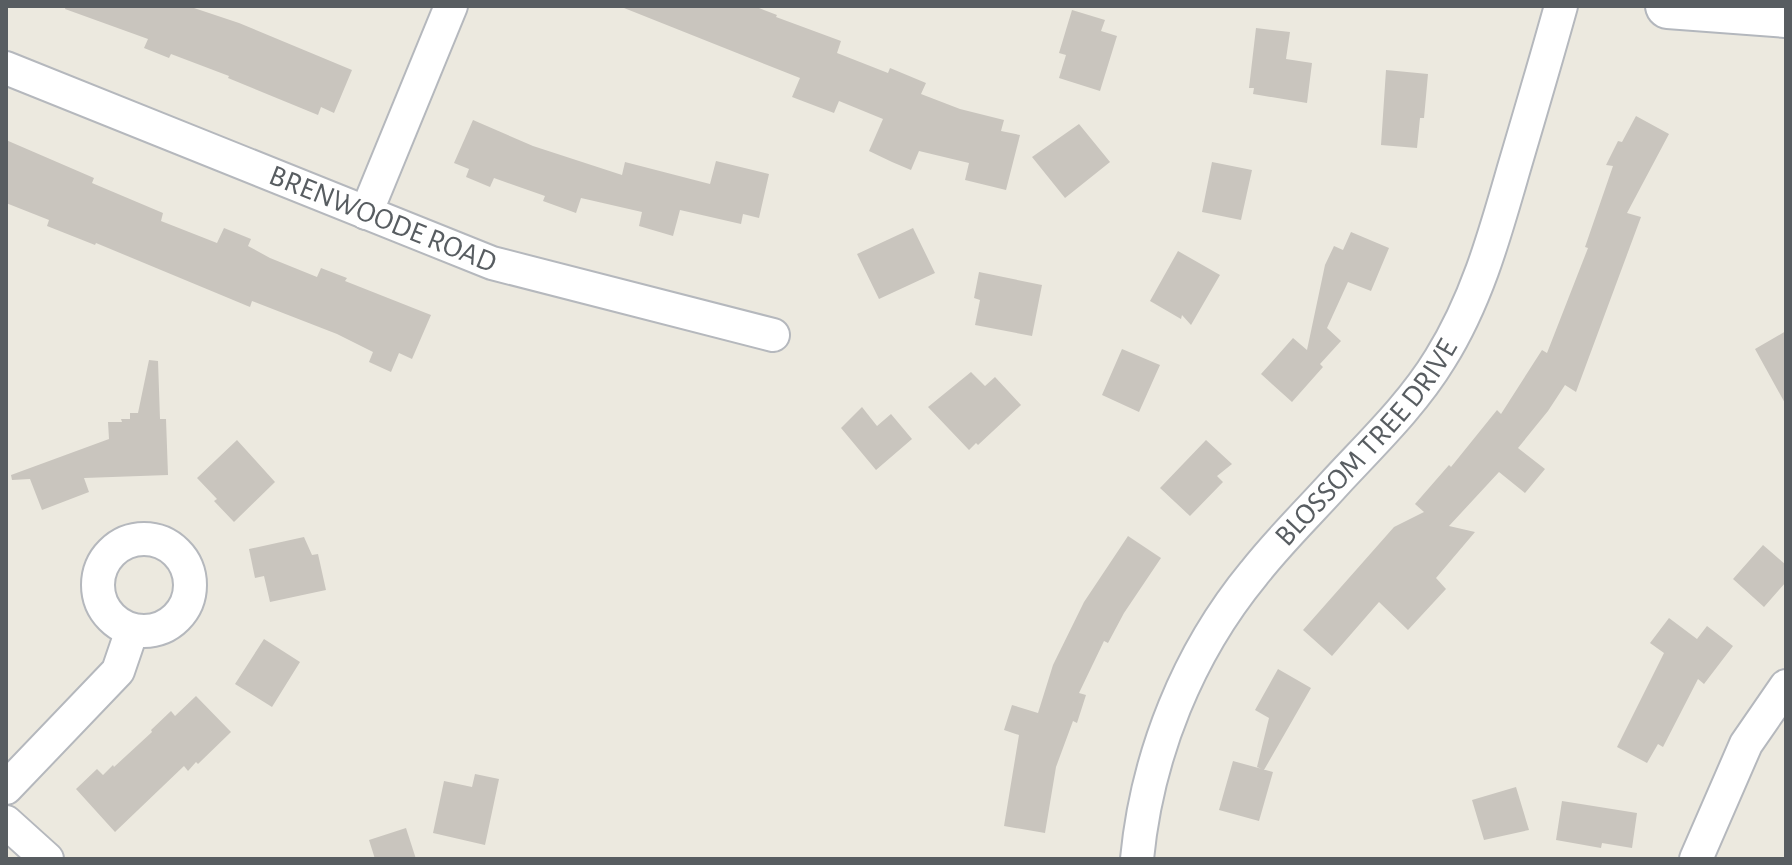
<svg xmlns="http://www.w3.org/2000/svg" width="1792" height="865" viewBox="0 0 1792 865" font-family="'Alegreya Sans',sans-serif">
	<style>
		.building { fill: #c9c5be }
		.lines { fill: none; stroke-linecap: round; stroke-linejoin: round }
		.street-casing { stroke: #b5b8bd; stroke-width: 36 }
		.secondary-casing { stroke: #b3b7bd; stroke-width: 48 }
		.street { stroke: #fff; stroke-width: 32 }
		.secondary { stroke: #fff; stroke-width: 44 }
		.labels { text-anchor: middle; dominant-baseline: central; stroke-width: 6; stroke-linejoin: round; paint-order: stroke }
		.street-label { font-size: 30px; fill: #585d61; stroke: #fff }
	</style>
	<rect width="100%" height="100%" fill="#ece9df"/>
	<path class="building" d="M 66,6 L 188,6 L 239,23 L 352,70 L 334,113 L 321,107 L 318,115 L 228,78 L 229,76 L 171,54 L 169,58 L 144,48 L 148,39 L 65,9 Z
		M 619,6 L 754,6 L 777,15 L 776,17 L 841,41 L 837,53 L 888,73 L 890,68 L 926,83 L 921,94 L 960,109 L 1004,120 L 1001,131 L 1020,135 L 1006,190 L 965,180 L 969,163 L 919,151 L 911,170 L 892,162 L 869,151 L 883,119 L 839,101 L 834,113 L 792,97 L 800,78 Z
		M 1072,10 L 1105,20 L 1101,31 L 1117,36 L 1100,91 L 1059,78 L 1066,55 L 1059,53 Z
		M 1256,28 L 1290,32 L 1286,59 L 1312,63 L 1307,103 L 1253,94 L 1254,88 L 1249,88 Z
		M 1386,70 L 1428,74 L 1424,118 L 1420,118 L 1417,148 L 1381,145 Z
		M 1636,116 L 1669,134 L 1627,213 L 1641,217 L 1576,392 L 1565,385 L 1548,411 L 1518,448 L 1545,469 L 1525,493 L 1499,472 L 1449,526 L 1475,532 L 1436,578 L 1446,589 L 1408,630 L 1379,602 L 1332,656 L 1303,630 L 1394,527 L 1424,512 L 1415,504 L 1449,465 L 1451,467 L 1497,410 L 1501,414 L 1542,350 L 1547,353 L 1588,248 L 1585,247 L 1613,166 L 1606,165 L 1618,141 L 1622,142 Z
		M 473,120 L 533,146 L 622,175 L 625,162 L 710,184 L 716,161 L 769,174 L 759,218 L 743,214 L 741,224 L 680,210 L 673,236 L 639,226 L 642,212 L 581,198 L 576,213 L 543,201 L 545,196 L 494,178 L 490,187 L 466,177 L 469,169 L 454,163 Z
		M 1079,124 L 1110,162 L 1065,198 L 1032,157 Z
		M 6,140 L 94,178 L 92,183 L 163,213 L 161,221 L 217,243 L 224,228 L 251,239 L 248,246 L 270,258 L 317,277 L 321,268 L 347,278 L 345,281 L 431,315 L 412,359 L 399,353 L 391,372 L 369,362 L 373,352 L 337,334 L 252,301 L 250,307 L 96,243 L 95,245 L 47,226 L 49,220 L 6,203 Z
		M 1212,162 L 1252,170 L 1241,220 L 1202,212 Z
		M 913,228 L 935,273 L 879,299 L 857,254 Z
		M 1351,232 L 1389,248 L 1371,291 L 1348,282 L 1327,328 L 1341,341 L 1320,364 L 1323,367 L 1292,402 L 1261,374 L 1293,338 L 1307,350 L 1325,265 L 1334,246 L 1343,250 Z
		M 1178,251 L 1220,275 L 1191,325 L 1182,315 L 1181,319 L 1150,301 Z
		M 979,272 L 1042,285 L 1032,336 L 975,325 L 980,300 L 974,298 Z
		M 1786,331 L 1786,405 L 1755,349 Z
		M 1122,349 L 1160,365 L 1139,412 L 1102,395 Z
		M 149,360 L 158,361 L 160,419 L 166,419 L 168,475 L 84,478 L 89,492 L 42,510 L 30,479 L 12,480 L 11,475 L 109,439 L 108,422 L 122,422 L 121,419 L 130,419 L 130,413 L 138,413 Z
		M 971,372 L 985,386 L 995,377 L 1021,405 L 978,445 L 976,443 L 969,450 L 928,407 Z
		M 862,407 L 877,426 L 891,414 L 912,439 L 876,470 L 841,428 Z
		M 237,440 L 275,482 L 234,522 L 214,501 L 217,499 L 197,478 Z
		M 1206,440 L 1232,464 L 1217,476 L 1223,482 L 1190,516 L 1160,488 Z
		M 1128,536 L 1161,558 L 1124,613 L 1108,643 L 1104,641 L 1079,693 L 1086,695 L 1077,723 L 1073,721 L 1056,767 L 1045,833 L 1004,826 L 1019,735 L 1004,730 L 1012,705 L 1038,713 L 1053,665 L 1084,602 Z
		M 304,537 L 312,555 L 318,554 L 326,590 L 270,602 L 264,576 L 255,578 L 249,549 Z
		M 1763,545 L 1786,565 L 1786,582 L 1764,607 L 1733,579 Z
		M 1669,618 L 1697,639 L 1707,626 L 1733,646 L 1704,684 L 1698,679 L 1663,747 L 1658,744 L 1647,763 L 1617,747 L 1664,653 L 1650,643 Z
		M 264,639 L 300,662 L 272,707 L 235,684 Z
		M 1278,669 L 1311,688 L 1264,770 L 1257,767 L 1269,718 L 1255,710 Z
		M 196,696 L 231,732 L 198,764 L 196,762 L 188,771 L 184,766 L 115,832 L 76,789 L 97,769 L 103,775 L 113,765 L 114,767 L 152,732 L 151,730 L 171,711 L 175,716 Z
		M 1233,761 L 1273,772 L 1259,821 L 1219,810 Z
		M 475,774 L 499,779 L 485,845 L 433,833 L 444,781 L 472,787 Z
		M 1516,787 L 1529,830 L 1484,840 L 1472,800 Z
		M 1562,801 L 1637,813 L 1632,848 L 1602,843 L 1601,848 L 1556,840 Z
		M 406,828 L 416,859 L 375,859 L 369,840 Z"/>
	<g class="lines">
		<g class="street-casing">
			<g id="street">
				<path id="s1" d="M 6,68 L 492,263 L 773,335"/>
				<path d="M 366,213 L 451,6"/>
				<circle cx="144" cy="585" r="46"/>
				<path d="M 6,788 L 118,671 L 132,630"/>
				<path d="M 6,822 L 47,859"/>
				<path id="s2" d="M 1137,859 C 1147,755 1188,653 1254,573 C 1279,541 1308,513 1335,483 C 1371,444 1412,405 1440,359 C 1477,300 1495,234 1514,168 C 1530,114 1546,60 1561,6"/>
				<path d="M 1696,859 L 1746,744 L 1786,686"/>
			</g>
		</g>
		<g class="secondary-casing">
			<path id="secondary" d="M 1668,6 L 1786,15"/>
		</g>
		<use href="#street" class="street"/>
		<use href="#secondary" class="secondary"/>
	</g>
	<g class="labels">
		<g class="street-label">
			<text stroke="none"><textPath href="#s1" startOffset="406">BRENWOODE ROAD</textPath></text>
			<text stroke="none"><textPath href="#s2" startOffset="486">BLOSSOM TREE DRIVE</textPath></text>
		</g>
	</g>
	<rect width="1792" height="865" fill="none" stroke="#585d61" stroke-width="16"/>
</svg>
